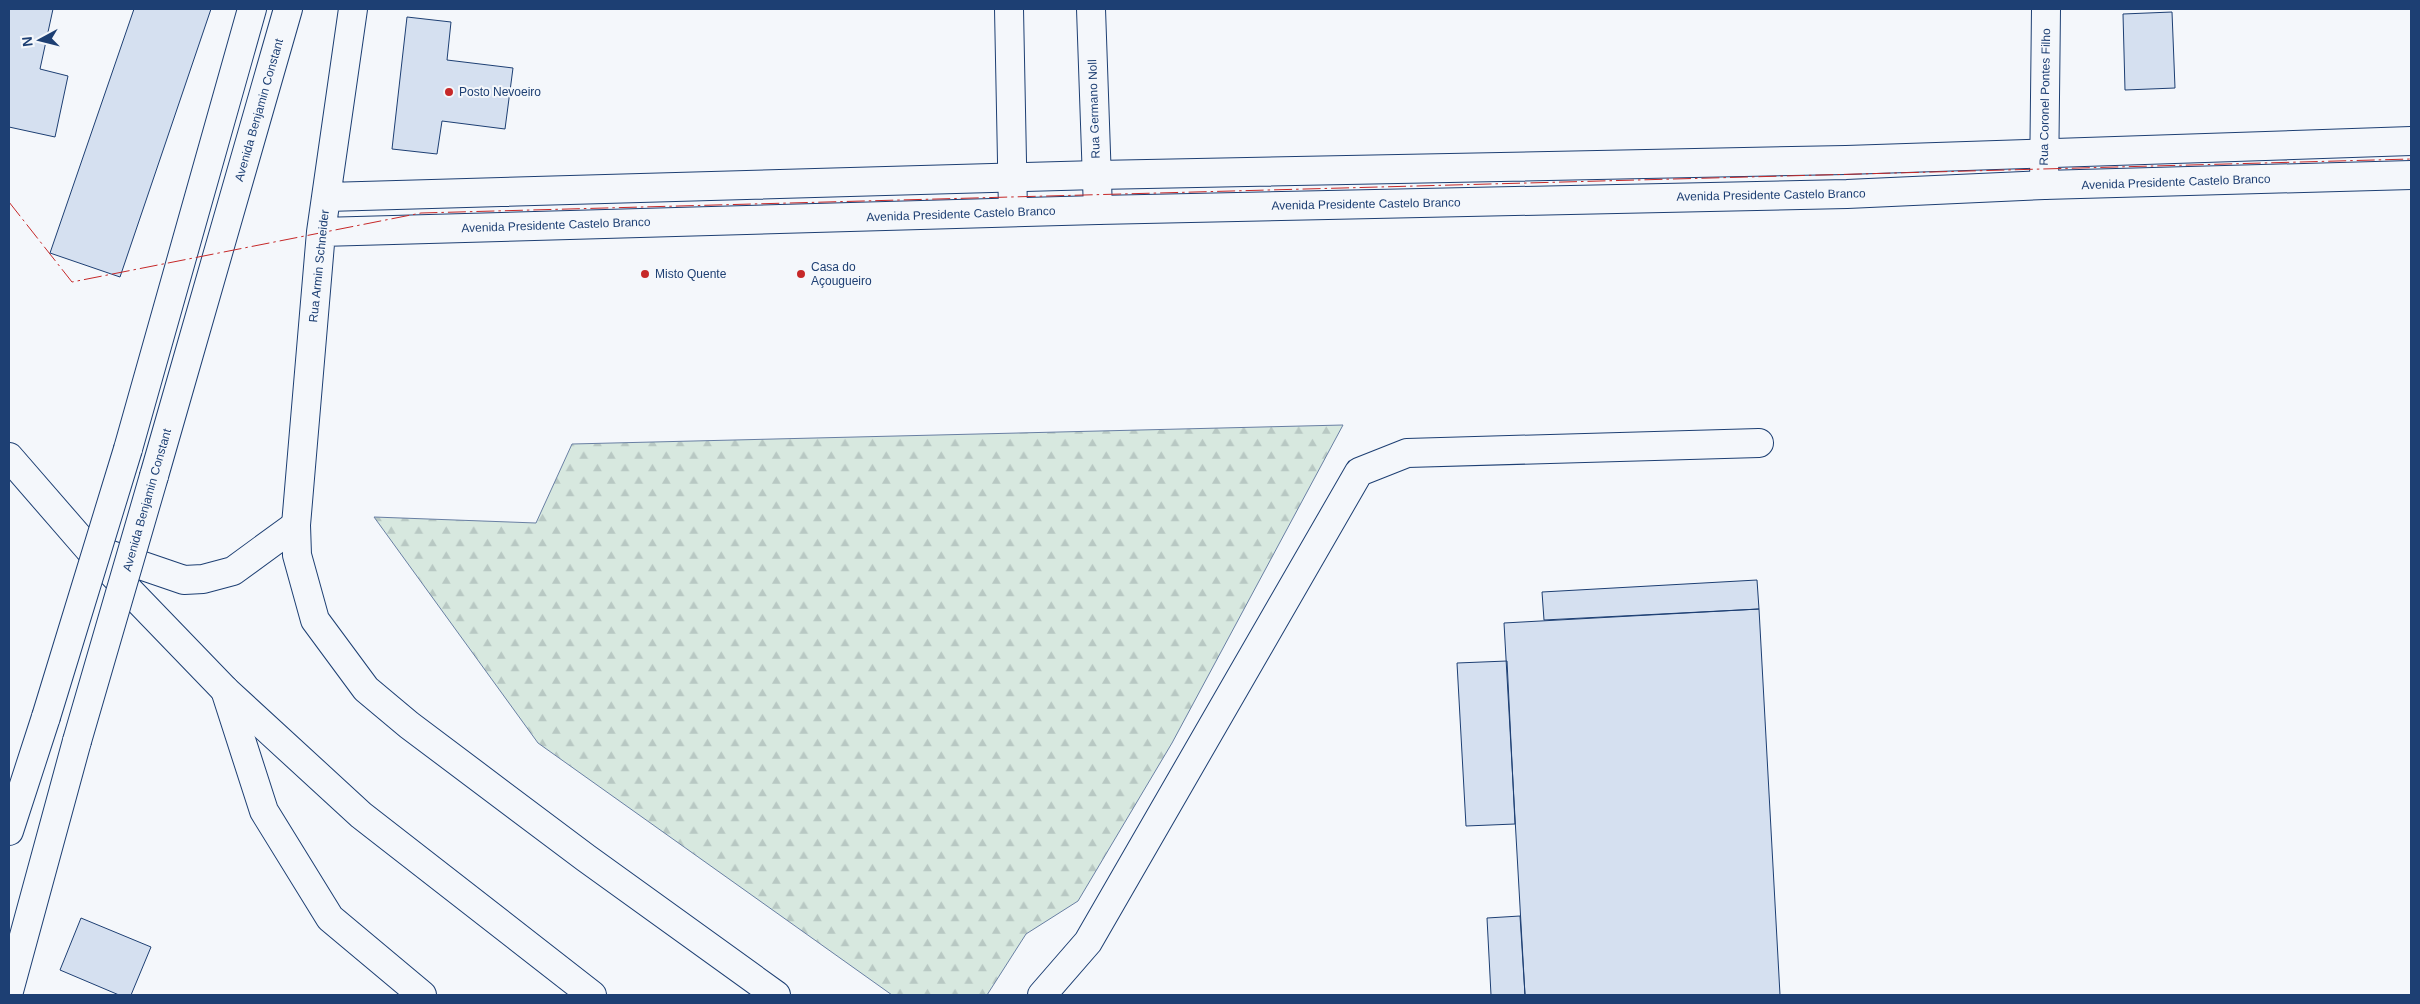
<svg xmlns="http://www.w3.org/2000/svg" width="2420" height="1004" viewBox="0 0 2420 1004" font-family="Helvetica,sans-serif">
	<style>
		.forest { fill: url(#forest-firs); stroke: #687fa3 }
		.building { fill: #d5e0f0; stroke: #1d3f73 }
		.lines { fill: none; stroke-linecap: round; stroke-linejoin: round }
		.minor-casing { stroke: #1d3f73; stroke-width: 30 }
		.major-casing { stroke: #1d3f73; stroke-width: 30 }
		.highway-casing { stroke: #1d3f73; stroke-width: 30 }
		.minor { stroke: #f4f7fb; stroke-width: 28 }
		.major { stroke: #f4f7fb; stroke-width: 28 }
		.highway { stroke: #f4f7fb; stroke-width: 28 }
		.major-bridge-casing { stroke: #1d3f73; stroke-width: 30; stroke-linecap: butt }
		.major-bridge { stroke: #f4f7fb; stroke-width: 28 }
		.power { stroke: #c62828; stroke-width: 1; stroke-dasharray: 18 4 2.5 4; stroke-linecap: butt }
		.poi-dot { fill: #c62828; stroke: #f4f7fb; stroke-width: 2 }
		.labels { text-anchor: middle; dominant-baseline: central; stroke-width: 4; stroke-linejoin: round; paint-order: stroke }
		.poi-label { font-size: 12px; fill: #1d3f73; stroke: #f4f7fb; text-anchor: start }
		.street-label { font-size: 12px; fill: #1d3f73; stroke: #f4f7fb }
	</style>
	<defs>
		<pattern id="forest-firs" width="22" height="20" patternUnits="userSpaceOnUse" patternTransform="scale(1.25)"><rect width="22" height="20" fill="#d7e8df"/><path d="M5 1l3.5 6h-7zM16 11l3.5 6h-7z" fill="#b8c8c3"/></pattern>
	</defs>
	<rect width="100%" height="100%" fill="#f4f7fb"/>
	<path class="forest" d="M 1343,425 L 1172,743 L 1078,901 L 1026,934 L 987,995 L 892,995 L 538,743 L 374,517 L 536,523 L 572,444 Z"/>
	<path class="building" d="M 9,9 L 53,9 L 40,69 L 68,76 L 55,137 L 9,127 Z
		M 134,9 L 211,9 L 120,277 L 50,253 Z
		M 2172,12 L 2175,88 L 2125,90 L 2123,14 Z
		M 407,17 L 451,22 L 447,60 L 513,68 L 505,129 L 442,121 L 437,154 L 392,149 Z
		M 1757,580 L 1759,609 L 1544,620 L 1542,592 Z
		M 1759,609 L 1780,995 L 1525,995 L 1504,623 Z
		M 1507,661 L 1515,824 L 1466,826 L 1457,663 Z
		M 1520,916 L 1525,995 L 1491,995 L 1487,918 Z
		M 81,918 L 151,947 L 131,995 L 119,995 L 60,970 Z"/>
	<g class="lines">
		<g class="minor-casing">
			<path id="minor" d="M 1009,9 L 1013,212
				M 1091,9 L 1098,210
				M 2044,185 L 2046,9
				M 225,690 L 264,811 L 330,918 L 422,995
				M 1042,995 L 1088,942 L 1359,472 L 1407,453 L 1759,443"/>
		</g>
		<g class="major-casing">
			<path id="major" d="M 353,9 L 321,232 L 296,525 L 297,555 L 315,620 L 366,689 L 409,725 L 586,858 L 776,995
				M 327,197 L 1097,175 L 1846,160 L 2411,141
				M 321,232 L 1098,210 L 1847,194 L 2044,185 L 2411,175
				M 128,449 L 252,9
				M 154,476 L 288,9
				M 9,831 L 46,717
				M 9,991 L 77,741"/>
		</g>
		<g class="highway-casing">
			<path id="highway" d="M 9,457 L 88,548 L 225,690 L 361,815 L 592,995
				M 108,554 L 184,580 L 203,579 L 233,571 L 296,525"/>
		</g>
		<use href="#minor" class="minor"/>
		<use href="#major" class="major"/>
		<use href="#highway" class="highway"/>
		<g class="major-bridge-casing">
			<path id="major-bridge" d="M 46,717 L 128,449
				M 77,741 L 154,476"/>
		</g>
		<use href="#major-bridge" class="major-bridge"/>
		<path class="power" d="M 9,202 L 72,282 L 421,213 L 2411,159"/>
	</g>
	<g class="poi-dot">
		<circle cx="449" cy="92" r="5"/>
		<circle cx="645" cy="274" r="5"/>
		<circle cx="801" cy="274" r="5"/>
	</g>
	<g class="labels">
		<g class="poi-label">
			<text x="459" y="92">Posto Nevoeiro</text>
			<text x="811" y="267">Casa do<tspan x="811" dy="14">Açougueiro</tspan></text>
			<text x="655" y="274">Misto Quente</text>
		</g>
		<g class="street-label">
			<text transform="translate(2045 97) rotate(-89)">Rua Coronel Pontes Filho</text>
			<text transform="translate(1094 109) rotate(-92)">Rua Germano Noll</text>
			<text transform="translate(259 110) rotate(-74)">Avenida Benjamin Constant</text>
			<text transform="translate(2176 182) rotate(-2)">Avenida Presidente Castelo Branco</text>
			<text transform="translate(1771 195) rotate(-1)">Avenida Presidente Castelo Branco</text>
			<text transform="translate(1366 204) rotate(-1)">Avenida Presidente Castelo Branco</text>
			<text transform="translate(961 214) rotate(-2)">Avenida Presidente Castelo Branco</text>
			<text transform="translate(556 225) rotate(-2)">Avenida Presidente Castelo Branco</text>
			<text transform="translate(319 266) rotate(-84)">Rua Armin Schneider</text>
			<text transform="translate(147 500) rotate(-74)">Avenida Benjamin Constant</text>
		</g>
	</g>
	<rect width="2420" height="1004" fill="none" stroke="#1d3f73" stroke-width="20"/>
	<g transform="translate(40 40) rotate(263)" stroke="#f4f7fb" stroke-width="4" paint-order="stroke">
	<path d="M0-4L9 19L0 12L-9 19Z" fill="#1d3f73"/>
	<text y="-8" font-size="14" font-weight="bold" text-anchor="middle" fill="#1d3f73">N</text>
	</g>
</svg>
